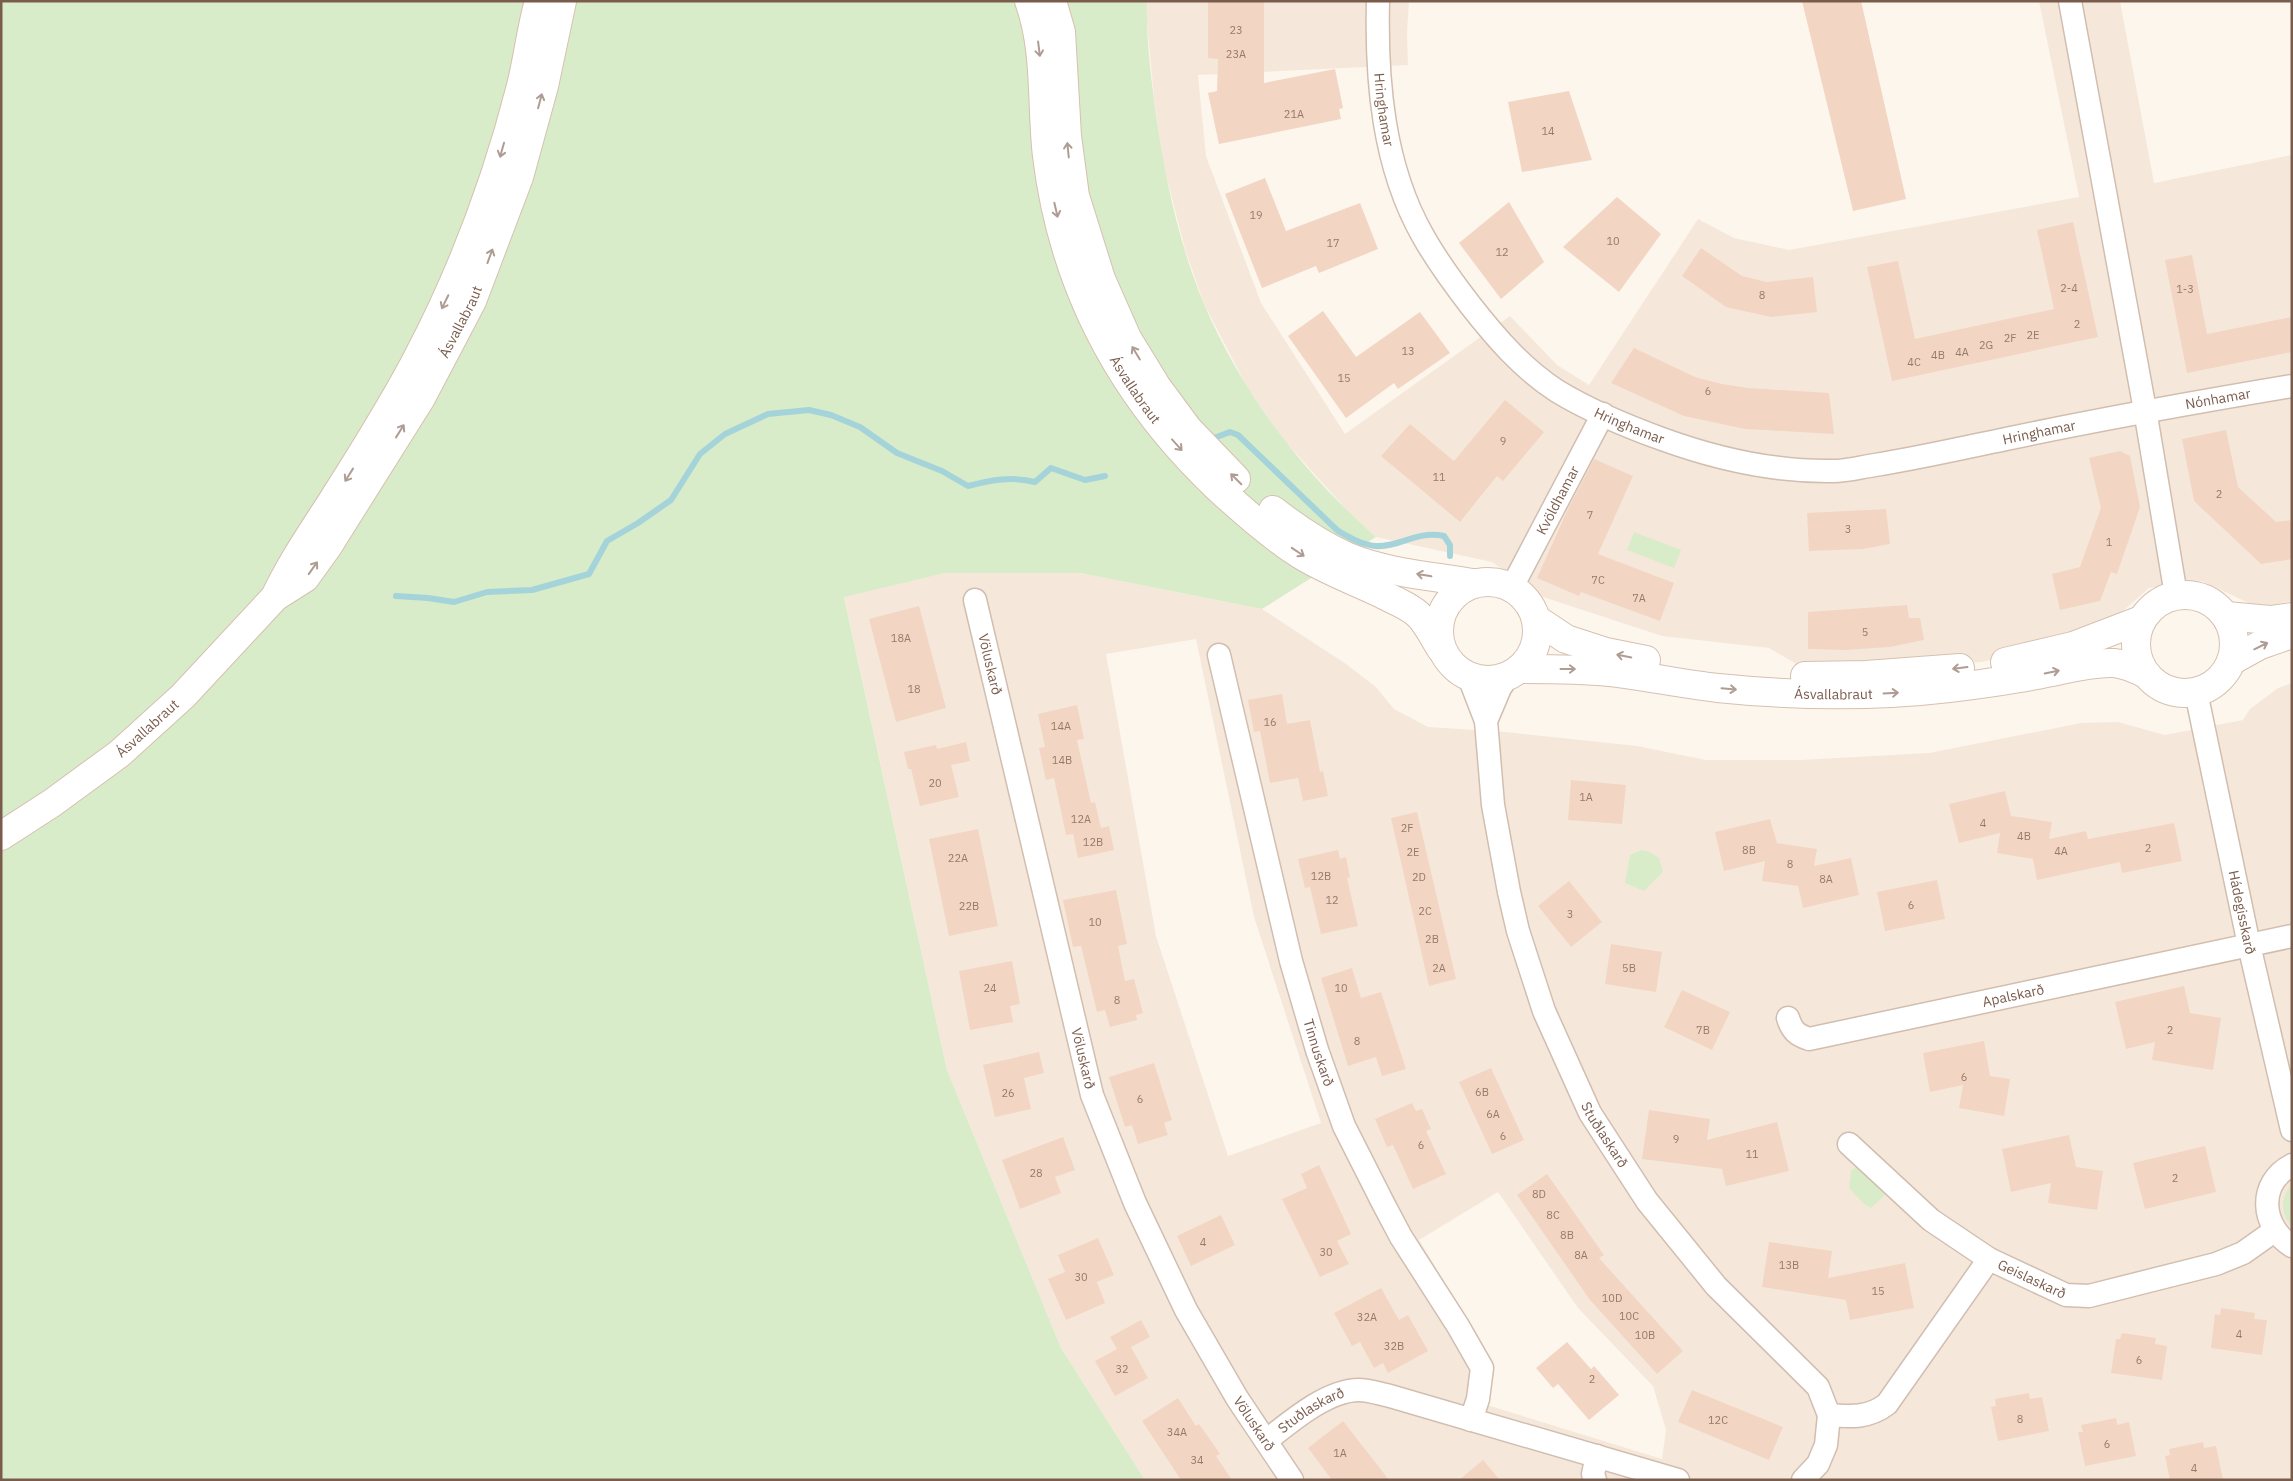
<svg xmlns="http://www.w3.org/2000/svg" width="2293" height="1481" viewBox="0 0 2293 1481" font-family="'IBM Plex Sans',sans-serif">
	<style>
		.residential { fill: #f5e8da; fill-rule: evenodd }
		.green { fill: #d8ecc9 }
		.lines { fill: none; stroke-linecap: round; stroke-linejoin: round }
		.stream { stroke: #a5d3da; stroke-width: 6 }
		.building { fill: #f3d5c3 }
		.minor-casing { stroke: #d1beb0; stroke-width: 25 }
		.secondary-casing { stroke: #d6c0b0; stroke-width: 30 }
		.minor { stroke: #fff; stroke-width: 22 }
		.secondary { stroke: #fff; stroke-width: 28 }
		.oneway { stroke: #af9d94 }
		.labels { text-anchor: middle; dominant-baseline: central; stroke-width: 5; stroke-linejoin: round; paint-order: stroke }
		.number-label { font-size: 11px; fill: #987a6a }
		.street-label { font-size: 14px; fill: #7a5c4d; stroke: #fffaf3 }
	</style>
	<rect width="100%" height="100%" fill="#fdf6ec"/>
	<path class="residential" d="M 1147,1 L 1409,1 L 1407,33 L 1408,65 L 1198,75 L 1206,156 L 1261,303 L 1345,434 L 1510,316 L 1557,365 L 1589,385 L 1698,219 L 1734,238 L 1789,250 L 2079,197 L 2039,1 L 2120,1 L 2154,183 L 2292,155 L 2292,601 L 2259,608 L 2202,581 L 2149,588 L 2114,619 L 2058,642 L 1982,662 L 1805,669 L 1769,648 L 1662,636 L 1540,596 L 1492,562 L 1376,537 L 1353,517 L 1282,438 L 1247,387 L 1204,304 L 1185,249 L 1163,163 L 1154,97 L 1147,23 Z
		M 945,573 L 1080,573 L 1262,609 L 1346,664 L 1376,687 L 1394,709 L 1428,727 L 1505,732 L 1637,746 L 1706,760 L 1800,760 L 1929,753 L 2081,723 L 2118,722 L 2165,735 L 2243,720 L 2250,709 L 2278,688 L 2292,683 L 2292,1480 L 1145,1480 L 1061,1348 L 947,1070 L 844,596 ZM 1196,639 L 1254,917 L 1321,1123 L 1228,1156 L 1156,936 L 1106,654 ZM 1498,1192 L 1578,1308 L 1653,1386 L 1666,1430 L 1662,1459 L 1487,1405 L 1494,1373 L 1492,1360 L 1419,1240 Z"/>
	<path class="green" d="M 1,1 L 1147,1 C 1146,39 1151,77 1156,114 C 1165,178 1179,244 1204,304 C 1242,393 1303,473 1376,537 L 1262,609 L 1080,573 L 945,573 L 844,597 L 947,1070 L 1061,1348 L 1145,1480 L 1,1480 Z
		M 1634,532 L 1681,550 L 1674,568 L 1627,550 Z
		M 1641,850 L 1648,851 L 1659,858 L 1663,872 L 1644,891 L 1625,883 L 1630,855 Z
		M 1860,1164 L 1890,1190 L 1871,1208 L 1864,1204 L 1849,1188 L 1851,1171 Z
		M 2292,1184 L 2292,1227 C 2280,1214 2280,1197 2292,1184 Z"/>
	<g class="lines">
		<path class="stream" d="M 1214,438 L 1230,432 L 1238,435 L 1338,531 C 1349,537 1362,545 1375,546 C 1399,548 1416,530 1444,536 L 1450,545 L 1450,556
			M 396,596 L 428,598 L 454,602 L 487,592 L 532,590 L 589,574 L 607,541 L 638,523 L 671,500 L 700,454 L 725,434 L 768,414 L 809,410 L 831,415 L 860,427 L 897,453 L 942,471 L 968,486 C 991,480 1012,476 1035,482 L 1051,468 L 1085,480 L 1105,476"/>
	</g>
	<path class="building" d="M 1208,1 L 1264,1 L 1264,83 L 1335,69 L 1343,108 L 1339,109 L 1341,119 L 1219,144 L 1208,93 L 1217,91 L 1218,59 L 1208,58 Z
		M 1802,1 L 1861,1 L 1906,199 L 1853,211 Z
		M 1569,91 L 1592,160 L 1522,172 L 1508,102 Z
		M 1265,178 L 1286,231 L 1360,203 L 1378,249 L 1319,273 L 1316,266 L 1262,288 L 1225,194 Z
		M 1617,197 L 1661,234 L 1619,292 L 1563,247 Z
		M 1509,202 L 1544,262 L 1501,299 L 1459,243 Z
		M 2073,222 L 2098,337 L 1892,381 L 1867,267 L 1898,261 L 1915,339 L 2054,309 L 2037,230 Z
		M 1701,248 L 1742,276 L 1767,282 L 1813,277 L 1817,312 L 1771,317 L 1726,307 L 1682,276 Z
		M 2192,255 L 2207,334 L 2292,317 L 2292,352 L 2187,373 L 2165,260 Z
		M 1323,311 L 1356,357 L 1420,312 L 1450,353 L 1398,389 L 1394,383 L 1346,418 L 1288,336 Z
		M 1634,348 L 1695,377 L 1722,384 L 1748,388 L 1829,393 L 1834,434 L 1745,429 L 1684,416 L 1611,383 Z
		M 1505,400 L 1544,432 L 1503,481 L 1497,476 L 1460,522 L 1381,456 L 1410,424 L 1454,461 Z
		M 2226,430 L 2238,487 L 2276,522 L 2292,520 L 2292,559 L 2261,564 L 2194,501 L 2182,439 Z
		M 2120,451 L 2130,456 L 2140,507 L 2117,574 L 2111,572 L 2100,601 L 2060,610 L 2052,574 L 2080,567 L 2101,508 L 2089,458 Z
		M 1594,459 L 1633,476 L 1598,554 L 1674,583 L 1660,621 L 1581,592 L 1579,596 L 1537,578 L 1567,511 Z
		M 1886,509 L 1890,544 L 1863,549 L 1809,551 L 1807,513 Z
		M 1907,605 L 1909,618 L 1920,618 L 1924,640 L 1890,647 L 1844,650 L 1808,649 L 1808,612 Z
		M 919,606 L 946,708 L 896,722 L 869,619 Z
		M 1282,694 L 1287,724 L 1310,720 L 1320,772 L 1323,771 L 1328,796 L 1303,801 L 1298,778 L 1270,783 L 1260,731 L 1254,732 L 1248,700 Z
		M 1077,705 L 1084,739 L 1077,740 L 1091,803 L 1095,802 L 1101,828 L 1109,826 L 1114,850 L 1078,858 L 1073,834 L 1066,835 L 1054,778 L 1046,780 L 1039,748 L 1045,747 L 1038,714 Z
		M 966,742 L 970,761 L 951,765 L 959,797 L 920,806 L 911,769 L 908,769 L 904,752 L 936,745 L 937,749 Z
		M 1571,780 L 1626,785 L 1622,824 L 1568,820 Z
		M 2005,791 L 2011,816 L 2052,822 L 2049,839 L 2086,831 L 2088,839 L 2174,823 L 2182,861 L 2122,873 L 2120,862 L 2037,880 L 2033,859 L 1997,853 L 2000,833 L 1959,843 L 1949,804 Z
		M 1417,812 L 1456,979 L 1429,986 L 1391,818 Z
		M 1770,819 L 1777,843 L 1817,849 L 1814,866 L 1851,858 L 1859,895 L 1803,908 L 1798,886 L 1762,881 L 1765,861 L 1724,871 L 1715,832 Z
		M 978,829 L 998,926 L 949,936 L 929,839 Z
		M 1338,850 L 1340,859 L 1346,857 L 1350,877 L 1347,878 L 1358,926 L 1321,934 L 1310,887 L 1305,888 L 1298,859 Z
		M 1937,880 L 1945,919 L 1885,931 L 1877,892 Z
		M 1569,881 L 1602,922 L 1571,947 L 1538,906 Z
		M 1116,890 L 1127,944 L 1118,946 L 1125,981 L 1134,979 L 1143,1013 L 1136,1015 L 1137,1020 L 1110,1027 L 1105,1010 L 1097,1012 L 1081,946 L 1073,947 L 1063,900 Z
		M 1611,944 L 1662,952 L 1656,992 L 1605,984 Z
		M 1012,961 L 1020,1004 L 1010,1006 L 1013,1022 L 970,1030 L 959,971 Z
		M 1352,968 L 1361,998 L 1381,992 L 1406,1069 L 1382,1076 L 1376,1057 L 1348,1066 L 1321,978 Z
		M 2184,986 L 2190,1013 L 2221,1018 L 2213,1070 L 2152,1060 L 2155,1042 L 2126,1049 L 2115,1002 Z
		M 1682,990 L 1730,1012 L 1712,1050 L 1664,1027 Z
		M 1984,1041 L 1990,1076 L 2010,1079 L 2004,1116 L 1959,1108 L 1963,1085 L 1930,1092 L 1923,1053 Z
		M 1039,1052 L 1044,1073 L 1024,1078 L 1031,1109 L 995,1117 L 983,1065 Z
		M 1154,1063 L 1172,1120 L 1164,1123 L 1168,1135 L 1138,1144 L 1132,1125 L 1125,1127 L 1109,1077 Z
		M 1491,1068 L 1524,1140 L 1492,1154 L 1459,1082 Z
		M 1412,1103 L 1416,1111 L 1422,1109 L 1431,1129 L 1426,1131 L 1446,1174 L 1413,1189 L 1393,1145 L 1387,1147 L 1375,1119 Z
		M 1649,1110 L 1710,1119 L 1707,1140 L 1777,1122 L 1789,1171 L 1726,1186 L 1722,1169 L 1642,1159 Z
		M 2069,1135 L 2076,1167 L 2103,1171 L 2097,1210 L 2048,1203 L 2051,1183 L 2011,1192 L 2002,1149 Z
		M 1063,1137 L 1075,1170 L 1055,1177 L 1061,1193 L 1020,1209 L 1002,1160 Z
		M 2205,1146 L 2216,1192 L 2145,1209 L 2133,1163 Z
		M 1319,1165 L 1351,1234 L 1337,1241 L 1349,1264 L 1320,1277 L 1282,1199 L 1307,1188 L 1301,1174 Z
		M 1547,1174 L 1604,1255 L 1599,1258 L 1683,1351 L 1657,1374 L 1590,1300 L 1517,1195 Z
		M 1221,1215 L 1235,1245 L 1191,1266 L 1177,1236 Z
		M 1098,1238 L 1114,1275 L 1097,1282 L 1105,1303 L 1066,1320 L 1048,1279 L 1065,1272 L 1058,1255 Z
		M 1769,1242 L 1832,1251 L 1828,1278 L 1905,1263 L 1914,1308 L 1850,1320 L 1846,1300 L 1762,1287 Z
		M 1381,1288 L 1399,1320 L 1408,1315 L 1428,1351 L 1388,1373 L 1383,1363 L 1374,1368 L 1360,1342 L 1352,1346 L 1334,1313 Z
		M 2221,1308 L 2255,1313 L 2254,1319 L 2267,1320 L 2262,1355 L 2211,1348 L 2215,1314 L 2220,1315 Z
		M 1141,1320 L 1150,1337 L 1131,1347 L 1148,1378 L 1115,1396 L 1095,1361 L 1117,1349 L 1110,1337 Z
		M 2122,1333 L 2156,1338 L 2155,1344 L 2167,1346 L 2162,1380 L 2111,1373 L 2116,1339 L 2120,1339 Z
		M 1567,1342 L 1591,1369 L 1594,1366 L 1619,1395 L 1589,1420 L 1558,1384 L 1553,1388 L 1536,1368 Z
		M 1692,1390 L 1783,1427 L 1769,1460 L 1678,1422 Z
		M 2029,1393 L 2030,1399 L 2042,1397 L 2049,1431 L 1998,1441 L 1991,1407 L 1996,1406 L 1995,1399 Z
		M 1178,1398 L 1196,1426 L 1199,1424 L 1209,1438 L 1220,1454 L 1216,1456 L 1232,1480 L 1181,1480 L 1142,1421 Z
		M 2116,1418 L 2117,1425 L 2129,1422 L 2136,1456 L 2085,1466 L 2078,1432 L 2083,1432 L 2081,1425 Z
		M 1343,1421 L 1372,1458 L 1389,1480 L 1332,1480 L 1308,1448 Z
		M 2203,1442 L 2204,1448 L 2216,1446 L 2223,1480 L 2170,1480 L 2165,1456 L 2170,1455 L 2169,1449 Z
		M 1483,1460 L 1500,1480 L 1459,1480 Z"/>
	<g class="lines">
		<g class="minor-casing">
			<g id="minor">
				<path id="s1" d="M 1378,1 C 1376,80 1383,166 1423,236 C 1437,261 1454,284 1471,306 C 1496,338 1523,369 1557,391 C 1590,411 1626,426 1662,439 C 1717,459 1774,472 1833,471 C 1847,471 1861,467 1875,465 C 1919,458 1962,448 2006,439 C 2101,419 2196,402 2292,386"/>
				<path d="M 2070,1 L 2145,410 L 2176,595"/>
				<path id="s2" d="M 1512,587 L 1603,414"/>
				<path id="s3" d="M 975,600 L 1092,1095 L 1135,1203 L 1186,1310 L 1237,1398 L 1292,1480"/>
				<path id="s4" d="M 1219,655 L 1291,961 L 1317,1050 L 1344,1126 L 1383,1203 L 1401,1237 L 1458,1326 L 1482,1368 L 1478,1399 L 1471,1420"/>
				<path id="s5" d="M 1469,677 L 1486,721 L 1493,805 L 1509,892 L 1518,931 L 1544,1011 L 1590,1113 L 1647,1201 L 1716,1286 L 1818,1387 L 1829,1415 L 1826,1445 L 1818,1464 L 1803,1480"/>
				<path id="s6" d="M 2196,692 L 2249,945 L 2292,1130"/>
				<path d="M 1486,721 L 1500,688 L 1508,676"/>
				<path id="s7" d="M 1788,1018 C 1792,1031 1797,1035 1809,1039 L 2292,936"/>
				<path id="s8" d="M 1849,1144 L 1931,1220 L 1989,1259 L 2066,1295 L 2089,1296 L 2216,1264 L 2243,1253 L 2274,1231"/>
				<path d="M 2292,1165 C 2257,1183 2261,1227 2292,1246"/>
				<path d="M 1829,1415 C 1851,1417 1869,1418 1887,1404 L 1989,1259"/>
				<path id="s9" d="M 1266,1441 C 1290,1422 1327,1390 1359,1390 C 1369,1390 1380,1394 1390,1396 L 1678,1480"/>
				<path d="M 1595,1480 L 1593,1474 L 1597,1456"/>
			</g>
		</g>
		<g class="secondary-casing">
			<g id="secondary">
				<path id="s10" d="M 1029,1 C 1047,50 1041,105 1047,156 C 1063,287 1123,398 1218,488 C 1244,512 1271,536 1301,555 C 1327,571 1355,581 1382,594 C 1393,600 1405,604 1415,612 C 1426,620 1433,637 1441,649"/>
				<path d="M 1052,1 L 1061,32 L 1067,136 L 1075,196 L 1101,279 L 1127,338 L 1157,387 L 1188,429 L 1236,479"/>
				<path d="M 1273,510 C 1296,528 1321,545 1348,557 C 1387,573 1432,576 1472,583"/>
				<circle cx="1488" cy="631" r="49"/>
				<circle cx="2185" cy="644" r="49"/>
				<path d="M 275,597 C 291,563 311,534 331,503 C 361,456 392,407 418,357 C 463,271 497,180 521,86 C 528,58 531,29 539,1"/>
				<path d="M 2226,616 L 2270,620 L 2292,617"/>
				<path d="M 1536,619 L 1566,639 L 1606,652 L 1646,660"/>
				<path d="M 2231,661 L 2260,645 L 2292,634"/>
				<path d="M 2005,662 L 2073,646 L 2141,620"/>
				<path id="s11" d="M 1519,669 C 1549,669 1579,669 1610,672 C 1646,676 1682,684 1718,688 C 1795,696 1872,697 1949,688 C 1981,684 2014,680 2046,673 C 2068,669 2091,662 2114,663 C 2125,664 2136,669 2146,674"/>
				<path d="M 1805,676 L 1866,675 L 1960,668"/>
				<path id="s12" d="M 1,836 L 52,803 L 119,754 L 183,696 L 275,597 L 305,578 L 328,546 L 421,398 L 472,301 L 519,177 L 544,86 L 562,1"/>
			</g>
		</g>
		<use href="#minor" class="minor"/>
		<use href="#secondary" class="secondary"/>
	</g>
	<defs><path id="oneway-shaft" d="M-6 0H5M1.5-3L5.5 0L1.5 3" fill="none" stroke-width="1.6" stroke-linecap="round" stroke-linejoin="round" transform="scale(1.25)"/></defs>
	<g class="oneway">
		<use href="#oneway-shaft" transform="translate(1039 49) rotate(83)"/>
		<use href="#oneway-shaft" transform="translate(540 101) rotate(-75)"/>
		<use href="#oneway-shaft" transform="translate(502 150) rotate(106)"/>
		<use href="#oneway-shaft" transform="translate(1068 150) rotate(-96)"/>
		<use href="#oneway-shaft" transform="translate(1056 210) rotate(77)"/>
		<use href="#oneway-shaft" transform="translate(490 256) rotate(-70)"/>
		<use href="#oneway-shaft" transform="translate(445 302) rotate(116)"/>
		<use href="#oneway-shaft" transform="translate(1136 353) rotate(-121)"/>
		<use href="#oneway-shaft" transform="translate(400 431) rotate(-58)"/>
		<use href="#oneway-shaft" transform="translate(1177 445) rotate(48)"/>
		<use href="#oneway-shaft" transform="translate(349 475) rotate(122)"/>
		<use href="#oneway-shaft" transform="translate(1236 479) rotate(-135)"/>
		<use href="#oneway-shaft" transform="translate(1298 552) rotate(34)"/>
		<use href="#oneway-shaft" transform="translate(313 568) rotate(-55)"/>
		<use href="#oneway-shaft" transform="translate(1424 575) rotate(-170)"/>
		<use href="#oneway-shaft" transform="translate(2261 646) rotate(-26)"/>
		<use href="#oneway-shaft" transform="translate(1624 656) rotate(-169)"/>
		<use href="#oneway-shaft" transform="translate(1960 668) rotate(173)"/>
		<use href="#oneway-shaft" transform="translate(1568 669)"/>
		<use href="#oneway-shaft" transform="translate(2052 672) rotate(-12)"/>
		<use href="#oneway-shaft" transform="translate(1729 689) rotate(5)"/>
		<use href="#oneway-shaft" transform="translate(1891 693) rotate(-3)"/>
	</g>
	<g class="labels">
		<g class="number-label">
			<text x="1236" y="30">23</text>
			<text x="1236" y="54">23A</text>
			<text x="1294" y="114">21A</text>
			<text x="1548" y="131">14</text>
			<text x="1256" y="215">19</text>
			<text x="1613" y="241">10</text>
			<text x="1333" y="243">17</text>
			<text x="1502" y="252">12</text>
			<text x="2069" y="288">2-4</text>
			<text x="2185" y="289">1-3</text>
			<text x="1762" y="295">8</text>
			<text x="2077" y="324">2</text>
			<text x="2033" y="335">2E</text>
			<text x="2010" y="338">2F</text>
			<text x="1986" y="345">2G</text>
			<text x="1408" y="351">13</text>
			<text x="1962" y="352">4A</text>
			<text x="1938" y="355">4B</text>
			<text x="1914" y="362">4C</text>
			<text x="1344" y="378">15</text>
			<text x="1708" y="391">6</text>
			<text x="1503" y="441">9</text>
			<text x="1439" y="477">11</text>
			<text x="2219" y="494">2</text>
			<text x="1590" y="515">7</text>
			<text x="1848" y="529">3</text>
			<text x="2109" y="542">1</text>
			<text x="1598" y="580">7C</text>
			<text x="1639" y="598">7A</text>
			<text x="1865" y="632">5</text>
			<text x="901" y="638">18A</text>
			<text x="914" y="689">18</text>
			<text x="1270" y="722">16</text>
			<text x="1061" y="726">14A</text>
			<text x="1062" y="760">14B</text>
			<text x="935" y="783">20</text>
			<text x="1586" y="797">1A</text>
			<text x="1081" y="819">12A</text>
			<text x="1983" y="823">4</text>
			<text x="1407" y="828">2F</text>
			<text x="2024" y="836">4B</text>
			<text x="1093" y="842">12B</text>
			<text x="2148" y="848">2</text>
			<text x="1749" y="850">8B</text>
			<text x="2061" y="851">4A</text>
			<text x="1413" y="852">2E</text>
			<text x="958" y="858">22A</text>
			<text x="1790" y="864">8</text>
			<text x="1321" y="876">12B</text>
			<text x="1419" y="877">2D</text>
			<text x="1826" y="879">8A</text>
			<text x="1332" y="900">12</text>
			<text x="1911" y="905">6</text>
			<text x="969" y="906">22B</text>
			<text x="1425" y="911">2C</text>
			<text x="1570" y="914">3</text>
			<text x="1095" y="922">10</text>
			<text x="1432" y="939">2B</text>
			<text x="1439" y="968">2A</text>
			<text x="1629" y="968">5B</text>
			<text x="990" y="988">24</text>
			<text x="1341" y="988">10</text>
			<text x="1117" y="1000">8</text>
			<text x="1703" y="1030">7B</text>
			<text x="2170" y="1030">2</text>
			<text x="1357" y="1041">8</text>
			<text x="1964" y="1077">6</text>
			<text x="1482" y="1092">6B</text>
			<text x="1008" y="1093">26</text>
			<text x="1140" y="1099">6</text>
			<text x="1493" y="1114">6A</text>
			<text x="1503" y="1136">6</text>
			<text x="1676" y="1139">9</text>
			<text x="1421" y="1145">6</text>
			<text x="1752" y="1154">11</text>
			<text x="1036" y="1173">28</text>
			<text x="2175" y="1178">2</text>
			<text x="1539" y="1194">8D</text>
			<text x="1553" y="1215">8C</text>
			<text x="1567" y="1235">8B</text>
			<text x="1203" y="1242">4</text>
			<text x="1326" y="1252">30</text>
			<text x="1581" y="1255">8A</text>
			<text x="1789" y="1265">13B</text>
			<text x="1081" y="1277">30</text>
			<text x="1878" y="1291">15</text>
			<text x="1612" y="1298">10D</text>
			<text x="1629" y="1316">10C</text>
			<text x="1367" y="1317">32A</text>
			<text x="2239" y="1334">4</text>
			<text x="1645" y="1335">10B</text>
			<text x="1394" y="1346">32B</text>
			<text x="2139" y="1360">6</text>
			<text x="1122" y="1369">32</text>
			<text x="1592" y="1379">2</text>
			<text x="2020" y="1419">8</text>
			<text x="1718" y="1420">12C</text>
			<text x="1177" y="1432">34A</text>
			<text x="2107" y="1444">6</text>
			<text x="1340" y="1453">1A</text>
			<text x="1197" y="1460">34</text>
			<text x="2194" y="1468">4</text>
		</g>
		<g class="street-label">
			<text stroke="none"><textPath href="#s1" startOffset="109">Hringhamar</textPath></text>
			<text stroke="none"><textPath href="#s12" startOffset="701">Ásvallabraut</textPath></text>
			<text stroke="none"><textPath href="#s10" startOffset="409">Ásvallabraut</textPath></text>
			<text stroke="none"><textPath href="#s1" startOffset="1131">Nónhamar</textPath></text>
			<text stroke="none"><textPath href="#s1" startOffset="529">Hringhamar</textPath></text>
			<text stroke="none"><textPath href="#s1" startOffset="949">Hringhamar</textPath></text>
			<text stroke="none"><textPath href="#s2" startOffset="98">Kvöldhamar</textPath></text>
			<text stroke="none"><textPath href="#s3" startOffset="66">Völuskarð</textPath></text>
			<text stroke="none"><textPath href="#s11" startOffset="316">Ásvallabraut</textPath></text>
			<text stroke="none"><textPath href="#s12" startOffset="182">Ásvallabraut</textPath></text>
			<text stroke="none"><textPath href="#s6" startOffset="225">Hádegisskarð</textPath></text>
			<text stroke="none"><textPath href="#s7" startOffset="240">Apalskarð</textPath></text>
			<text stroke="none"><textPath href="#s4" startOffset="410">Tinnuskarð</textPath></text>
			<text stroke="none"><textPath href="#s3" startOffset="471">Völuskarð</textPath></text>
			<text stroke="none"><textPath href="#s5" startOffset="482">Stuðlaskarð</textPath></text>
			<text stroke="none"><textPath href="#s8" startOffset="229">Geislaskarð</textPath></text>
			<text stroke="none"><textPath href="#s9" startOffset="55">Stuðlaskarð</textPath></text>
			<text stroke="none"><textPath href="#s3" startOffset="876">Völuskarð</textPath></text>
		</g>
	</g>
	<rect width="2293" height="1481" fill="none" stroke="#7a5c4d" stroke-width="5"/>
</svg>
